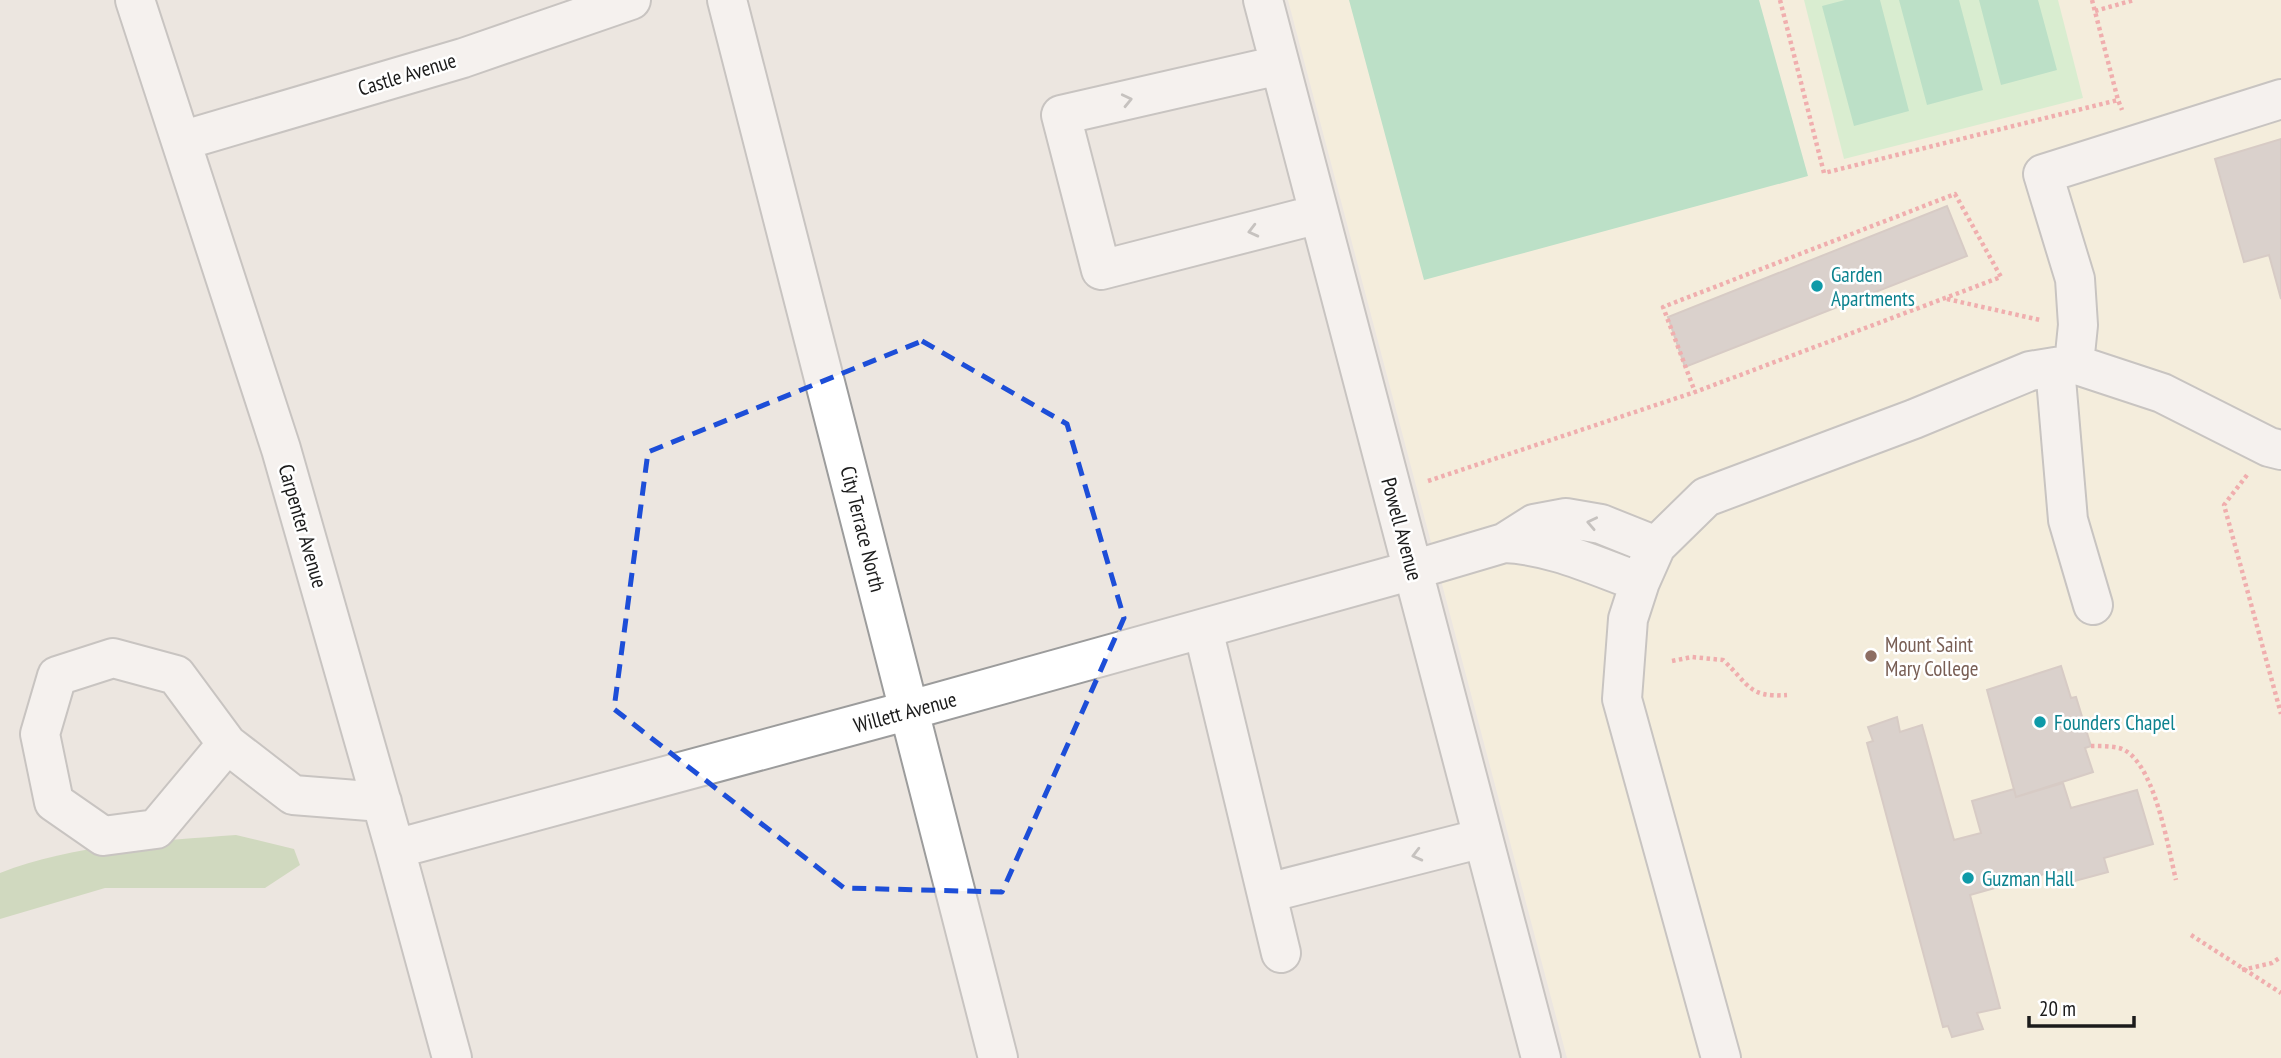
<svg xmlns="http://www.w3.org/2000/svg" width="2281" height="1058" viewBox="0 0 2281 1058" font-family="'PT Sans Narrow',sans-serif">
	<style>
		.education { fill: #fdf7d8 }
		.forest { fill: #aeca97 }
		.park { fill: #c2f6bd }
		.pitch { fill: #81d9a9 }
		.building { fill: #c3b8b4; stroke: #bdaba4; stroke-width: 2 }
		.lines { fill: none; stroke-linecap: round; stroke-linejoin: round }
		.minor-casing { stroke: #9c9c9c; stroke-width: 42 }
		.path { stroke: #f36b72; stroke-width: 4.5; stroke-dasharray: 3.5 3.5; stroke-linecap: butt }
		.minor { stroke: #fff; stroke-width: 38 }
		.oneway { stroke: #989898 }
		.marked { fill: none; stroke: #1d4ed8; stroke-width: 5; stroke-dasharray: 14 9; stroke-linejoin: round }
		.culture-dot { fill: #0f9aa8; stroke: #fff; stroke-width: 2.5 }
		.education-dot { fill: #8d6e63; stroke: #fff; stroke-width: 2.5 }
		.labels { text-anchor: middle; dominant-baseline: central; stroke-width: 5; stroke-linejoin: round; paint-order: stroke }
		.street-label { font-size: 21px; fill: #1b1b1b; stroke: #fff }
		.culture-label { font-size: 21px; fill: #0d838f; stroke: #fff; text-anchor: start }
		.education-label { font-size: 21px; fill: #785e54; stroke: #fff; text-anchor: start }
	</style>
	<rect width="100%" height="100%" fill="#ece6e0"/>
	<path class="education" d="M 1288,0 L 2281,0 L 2281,1058 L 1567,1058 Z"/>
	<path class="forest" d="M 236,835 L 294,849 L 300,865 L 265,888 L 105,888 L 0,919 L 0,873 C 74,844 157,841 236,835 Z"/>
	<path class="park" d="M 1804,0 L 2058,0 L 2083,98 L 1844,159 Z"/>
	<path class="pitch" d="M 1349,0 L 1759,0 L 1808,176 L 1424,280 Z
		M 1845,0 L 1880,0 L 1909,111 L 1854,126 L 1822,6 Z
		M 1899,0 L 1959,0 L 1983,90 L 1927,105 Z
		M 1979,0 L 2038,0 L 2057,70 L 2001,85 Z"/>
	<path class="building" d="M 2281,139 L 2281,299 L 2269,255 L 2244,262 L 2215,159 Z
		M 1947,206 L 1967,256 L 1685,367 L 1668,317 Z
		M 2061,666 L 2071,698 L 2076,697 L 2091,746 L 2085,748 L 2093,772 L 2016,797 L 1987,690 Z
		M 1897,717 L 1900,732 L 1922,725 L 1954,840 L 1981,833 L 1972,801 L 2014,789 L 2016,797 L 2063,783 L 2071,808 L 2137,790 L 2153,844 L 2104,858 L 2108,872 L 2067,883 L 2062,869 L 1970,895 L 2000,1008 L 1977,1013 L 1983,1029 L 1952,1037 L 1948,1026 L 1943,1027 L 1867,743 L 1873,741 L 1868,727 Z"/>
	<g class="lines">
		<g class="minor-casing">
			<path id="minor" d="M 135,0 L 281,449 L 395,849 L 452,1058
				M 727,0 L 998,1058
				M 1263,0 L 1541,1058
				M 1280,65 L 1061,115 L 1101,270 L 1319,214
				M 181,141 L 463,58 L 631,0
				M 2074,364 L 2078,325 L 2075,279 L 2043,174 L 2281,99
				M 2055,367 L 2068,520 L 2093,605
				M 1504,543 C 1552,545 1595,566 1640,582
				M 1203,629 L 1281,953
				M 227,744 L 156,829 L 103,836 L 54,802 L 40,734 L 57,676 L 113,658 L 176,675 L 227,744 L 293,795 L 382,802
				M 395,849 L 910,710 L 1413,570 L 1504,543 L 1534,524 L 1566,518 L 1601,524 L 1656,546
				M 1267,893 L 1483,838
				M 1721,1058 L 1622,699 L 1628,619 L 1640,582 L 1656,546 L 1706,497 L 1914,419 L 2030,371 L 2055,367 L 2074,364 L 2162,393 L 2269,447 L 2281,450"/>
		</g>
		<path class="path" d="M 1780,0 L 1824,173 L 2118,100 L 2122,110
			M 2092,0 L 2118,100
			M 2095,11 L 2134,0
			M 1947,299 L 2040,320
			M 2247,475 L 2224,505 L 2281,714
			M 1428,481 L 1695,392 L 2001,277 L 1955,194 L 1663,307 L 1695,392
			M 1672,661 L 1692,657 L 1723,660 C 1749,684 1748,698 1787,695
			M 2091,746 C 2100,746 2110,746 2119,748 C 2154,757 2168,848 2176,880
			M 2191,935 L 2281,993
			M 2242,970 L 2272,963 L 2281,957"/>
		<use href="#minor" class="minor"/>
	</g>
	<defs><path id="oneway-chevron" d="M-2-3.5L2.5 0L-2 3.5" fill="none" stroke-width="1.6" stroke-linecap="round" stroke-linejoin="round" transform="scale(1.75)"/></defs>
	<g class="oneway">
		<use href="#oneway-chevron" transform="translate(1127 100) rotate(-13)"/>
		<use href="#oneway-chevron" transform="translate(1253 231) rotate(166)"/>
		<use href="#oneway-chevron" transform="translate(1592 523) rotate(-168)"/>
		<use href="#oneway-chevron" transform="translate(1417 855) rotate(166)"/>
	</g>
	<path d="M0 0H2281V1058H0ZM 922,341 L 1067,424 L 1124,618 L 1002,892 L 844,888 L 614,709 L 648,452 Z" fill="#ece6e0" fill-opacity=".55" fill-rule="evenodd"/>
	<path class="marked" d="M 922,341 L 1067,424 L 1124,618 L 1002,892 L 844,888 L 614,709 L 648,452 Z"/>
	<g class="culture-dot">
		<circle cx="1817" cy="286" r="7"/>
		<circle cx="2040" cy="722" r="7"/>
		<circle cx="1968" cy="878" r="7"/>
	</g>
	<circle class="education-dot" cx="1871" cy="656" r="7"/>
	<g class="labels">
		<g class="street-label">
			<text transform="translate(407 74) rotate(-17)">Castle Avenue</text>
			<text transform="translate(303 526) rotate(74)">Carpenter Avenue</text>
			<text transform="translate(863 529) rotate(76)">City Terrace North</text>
			<text transform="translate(1402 529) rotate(75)">Powell Avenue</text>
			<text transform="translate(905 712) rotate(-15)">Willett Avenue</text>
		</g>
		<g class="culture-label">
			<text x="1831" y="274">Garden<tspan x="1831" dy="24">Apartments</tspan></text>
			<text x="2054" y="722">Founders Chapel</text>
			<text x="1982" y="878">Guzman Hall</text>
		</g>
		<g class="education-label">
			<text x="1885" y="644">Mount Saint<tspan x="1885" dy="24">Mary College</tspan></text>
		</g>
	</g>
	<path d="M2029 1016v10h105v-10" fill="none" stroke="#1b1b1b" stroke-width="3.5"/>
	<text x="2039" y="1016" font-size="21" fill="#1b1b1b" stroke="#ffffff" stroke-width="5" paint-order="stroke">20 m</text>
</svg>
